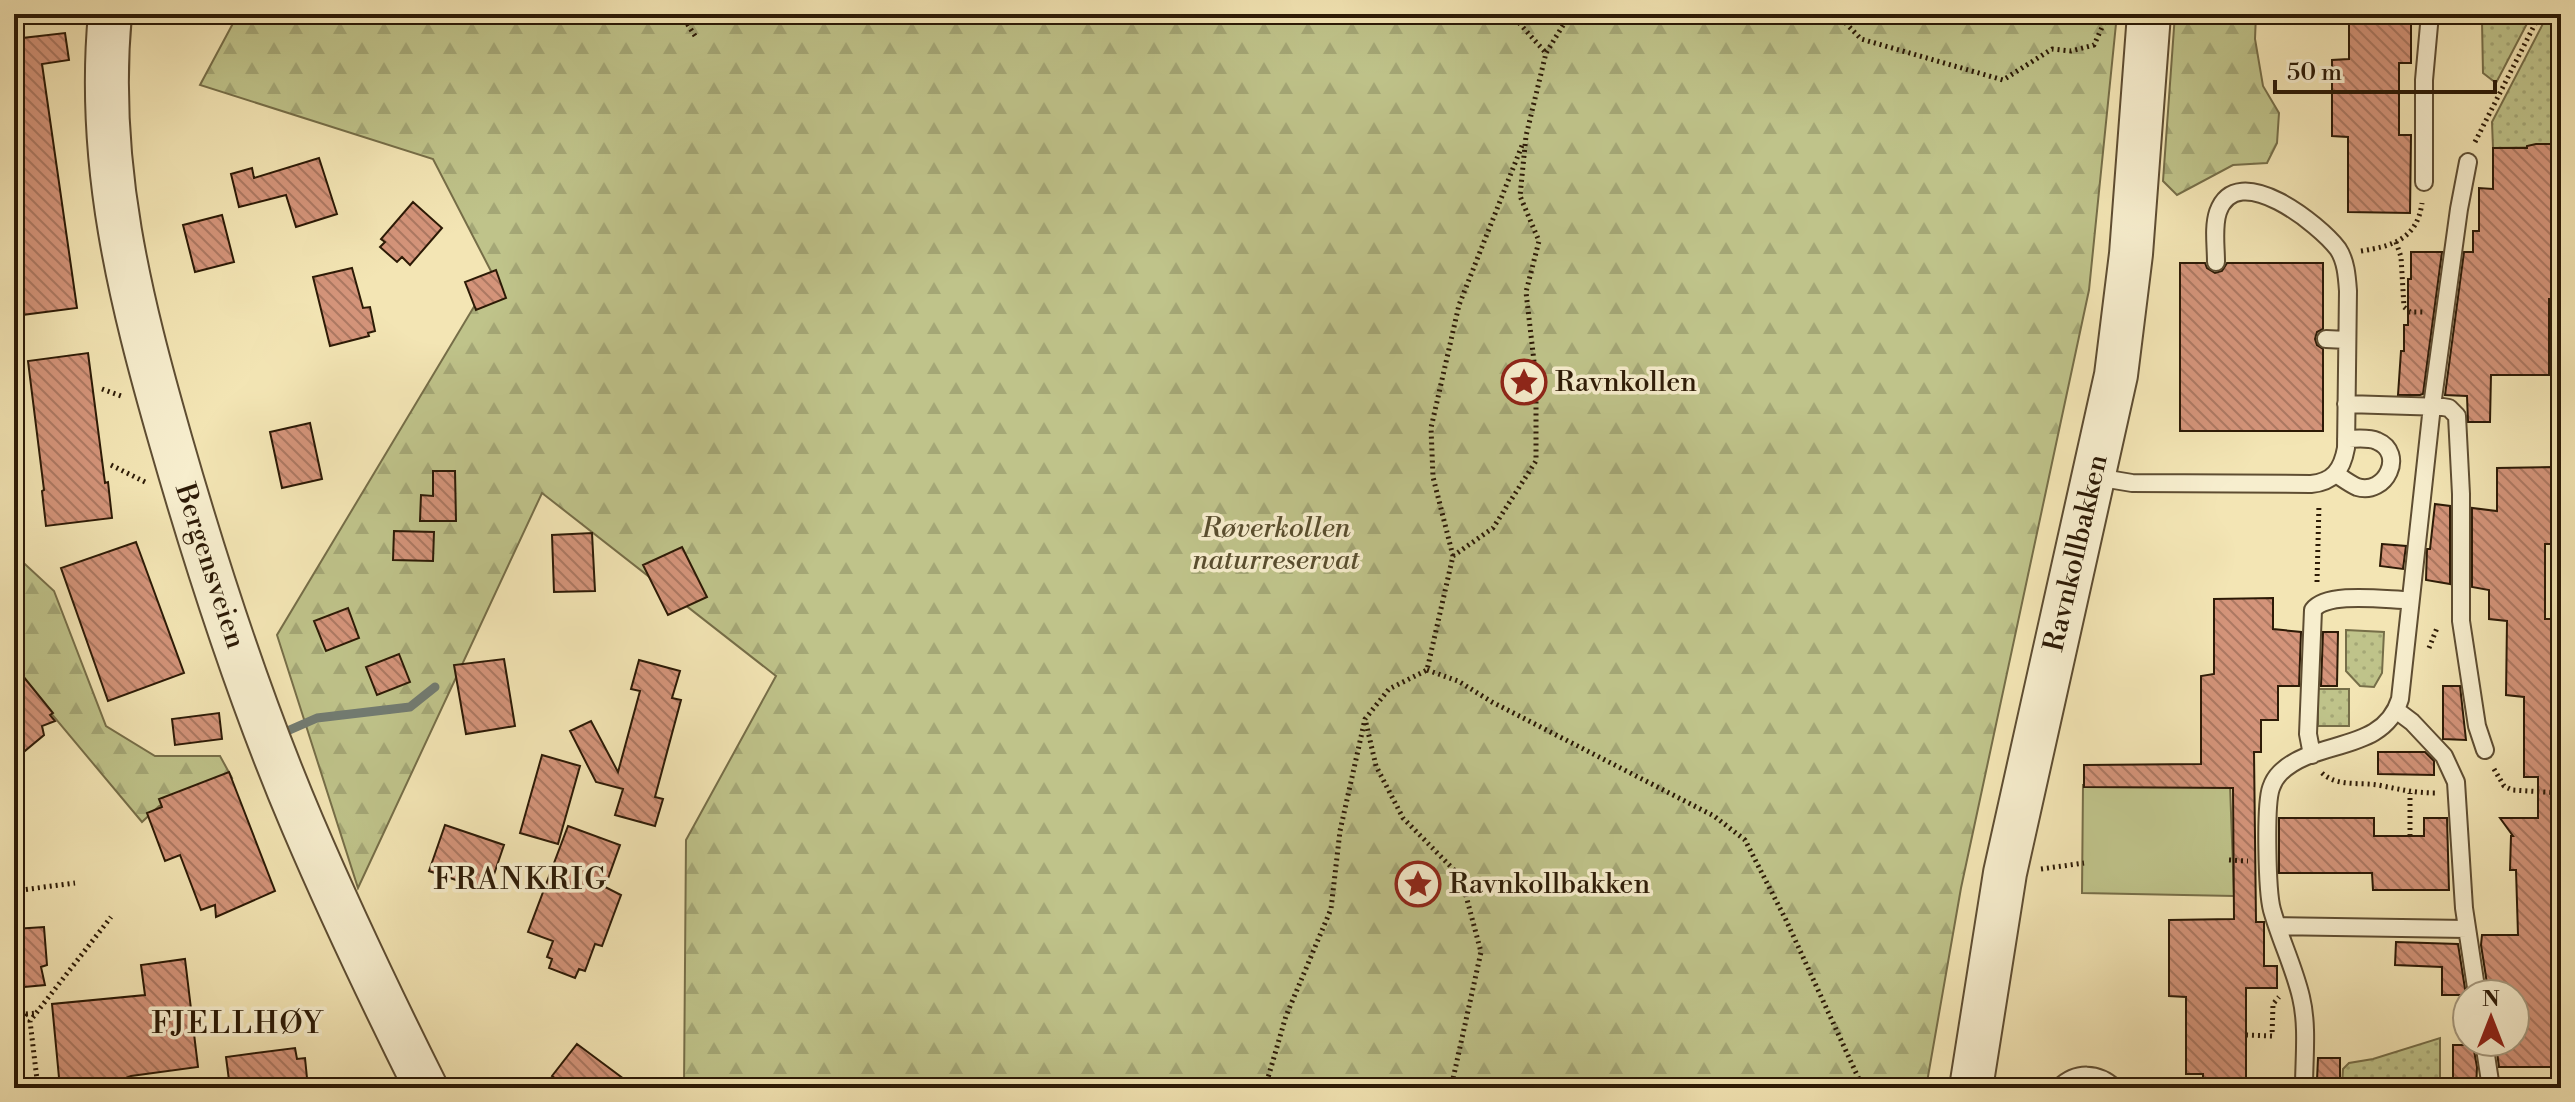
<svg xmlns="http://www.w3.org/2000/svg" width="2575" height="1102" viewBox="0 0 2575 1102" font-family="'Libre Bodoni',serif">
	<style>
		.grass { fill: url(#grass-dots); stroke: #766e48; stroke-width: 2 }
		.forest { fill: url(#forest-firs); stroke: #766e48; stroke-width: 2 }
		.garden { fill: #bfc38a; stroke: #766e48; stroke-width: 2 }
		.lines { fill: none; stroke-linecap: round; stroke-linejoin: round }
		.stream { stroke: #727b71; stroke-width: 9 }
		.building { fill: url(#building-back-hatch); stroke: #2c1a06; stroke-width: 2 }
		.service-casing { stroke: #5e4d32; stroke-width: 20 }
		.tertiary-casing { stroke: #5e4d32; stroke-width: 46 }
		.path { stroke: #2c1a06; stroke-width: 5; stroke-dasharray: 2 4; stroke-linecap: butt }
		.service { stroke: #f7eece; stroke-width: 16 }
		.tertiary { stroke: #f7eece; stroke-width: 42 }
		.labels { text-anchor: middle; dominant-baseline: central; stroke-width: 7; stroke-linejoin: round; paint-order: stroke }
		.poi-label { font-size: 28px; fill: #2c1a06; stroke: #f7eece; text-anchor: start }
		.park-label { font-size: 28px; font-style: italic; fill: #584d2e; stroke: #f7eece }
		.street-label { font-size: 28px; fill: #2c1a06; stroke: #f7eece }
		.neighbourhood-label { font-size: 30px; letter-spacing: 2px; fill: #2c1a06; stroke: #f7eece }
	</style>
	<defs>
		<pattern id="grass-dots" width="8" height="8" patternUnits="userSpaceOnUse" patternTransform="scale(2)"><rect width="8" height="8" fill="#bfc38a"/><path d="M2 2h.1M6 6h.1" fill="none" stroke="#a4a776" stroke-width="1.8" stroke-linecap="round"/></pattern>
		<pattern id="forest-firs" width="22" height="20" patternUnits="userSpaceOnUse" patternTransform="scale(2)"><rect width="22" height="20" fill="#bfc38a"/><path d="M5 1l3.5 6h-7zM16 11l3.5 6h-7z" fill="#a4a776"/></pattern>
		<pattern id="building-back-hatch" width="6" height="6" patternUnits="userSpaceOnUse" patternTransform="scale(2)"><rect width="6" height="6" fill="#d4947a"/><path d="M-1 5l2 2M0 0l6 6M5-1l2 2" fill="none" stroke="#ac7862"/></pattern>
	</defs>
	<rect width="100%" height="100%" fill="#f3e5b4"/>
	<filter id="stains"><feTurbulence type="fractalNoise" baseFrequency=".0025" numOctaves="4"/><feColorMatrix values="0 0 0 0 .2 0 0 0 0 .09 0 0 0 0 .02 0 0 0 .5 -.17"/></filter>
	<radialGradient id="worn" r=".72"><stop offset=".6" stop-color="#630" stop-opacity="0"/><stop offset="1" stop-color="#630" stop-opacity=".3"/></radialGradient>
	<path class="grass" d="M 2460,14 L 2532,14 L 2496,83 L 2483,73 L 2482,21 L 2459,20 Z
		M 2548,14 L 2556,14 C 2556,59 2561,101 2561,147 L 2493,148 L 2492,122 Z
		M 2346,630 L 2384,632 L 2382,673 L 2374,687 L 2360,686 L 2346,671 Z
		M 2318,689 L 2349,689 L 2349,726 L 2318,726 Z
		M 2440,1038 L 2440,1088 L 2342,1087 L 2343,1069 L 2349,1063 L 2373,1059 Z"/>
	<path class="forest" d="M 238,14 L 2117,14 L 2089,290 L 1961,888 L 1926,1088 L 684,1088 L 686,840 L 776,676 L 542,493 L 358,888 L 277,635 L 493,275 L 433,159 L 200,85 Z
		M 2175,14 L 2256,14 L 2255,39 L 2263,86 L 2279,113 L 2277,143 L 2267,163 L 2233,165 L 2177,195 L 2163,181 Z
		M 14,554 L 54,591 L 106,726 L 155,756 L 220,756 L 232,778 L 159,806 L 142,822 L 14,669 Z"/>
	<path class="garden" d="M 2083,785 L 2230,785 L 2234,896 L 2082,893 Z"/>
	<g class="lines">
		<path class="stream" d="M 285,732 L 317,718 L 410,707 L 435,687"/>
	</g>
	<path class="building" d="M 2349,14 L 2411,14 L 2411,63 L 2399,63 L 2399,135 L 2411,135 L 2410,213 L 2348,212 L 2348,137 L 2332,136 L 2332,60 L 2349,59 Z
		M 65,33 L 69,60 L 42,64 L 77,308 L 14,316 L 14,39 Z
		M 2536,144 L 2561,144 L 2561,299 L 2549,299 L 2549,375 L 2491,375 L 2490,422 L 2468,422 L 2467,396 L 2445,395 L 2464,252 L 2473,252 L 2473,231 L 2479,231 L 2479,188 L 2493,189 L 2493,148 L 2527,148 L 2527,146 Z
		M 319,158 L 337,214 L 296,227 L 286,195 L 239,207 L 231,174 L 252,168 L 254,178 Z
		M 413,202 L 442,228 L 410,265 L 402,257 L 397,262 L 380,247 L 385,242 L 381,239 Z
		M 222,215 L 234,262 L 195,272 L 183,225 Z
		M 2411,252 L 2442,252 L 2423,394 L 2420,395 L 2398,395 L 2401,351 L 2404,351 L 2404,325 L 2408,325 L 2408,279 L 2411,279 Z
		M 2180,263 L 2205,263 L 2207,268 L 2215,273 L 2222,271 L 2227,263 L 2323,263 L 2323,329 L 2317,332 L 2315,339 L 2317,345 L 2323,349 L 2323,431 L 2180,431 Z
		M 352,268 L 363,308 L 370,307 L 375,331 L 368,333 L 369,336 L 330,346 L 313,277 Z
		M 496,270 L 506,298 L 476,310 L 465,282 Z
		M 88,353 L 105,483 L 108,482 L 112,518 L 46,526 L 42,491 L 44,490 L 28,361 Z
		M 310,423 L 322,479 L 282,488 L 270,432 Z
		M 2552,467 L 2552,544 L 2545,544 L 2545,619 L 2561,619 L 2561,1067 L 2499,1067 L 2496,1045 L 2515,1045 L 2515,990 L 2488,990 L 2481,945 L 2482,935 L 2518,935 L 2516,870 L 2510,870 L 2511,836 L 2513,836 L 2500,818 L 2538,818 L 2538,777 L 2524,777 L 2524,697 L 2506,695 L 2507,621 L 2489,619 L 2489,590 L 2472,587 L 2472,508 L 2497,511 L 2497,468 Z
		M 433,471 L 455,471 L 456,521 L 420,521 L 421,495 L 433,496 Z
		M 2435,504 L 2450,506 L 2450,584 L 2426,580 L 2427,549 L 2430,549 Z
		M 394,531 L 434,532 L 433,561 L 393,560 Z
		M 592,533 L 595,591 L 554,592 L 552,535 Z
		M 136,542 L 184,673 L 108,701 L 61,568 Z
		M 2382,544 L 2406,546 L 2403,569 L 2380,566 Z
		M 682,547 L 707,597 L 668,615 L 643,565 Z
		M 2273,598 L 2273,629 L 2301,632 L 2299,686 L 2278,686 L 2278,720 L 2261,720 L 2261,752 L 2254,752 L 2256,922 L 2264,922 L 2264,966 L 2277,966 L 2277,988 L 2246,988 L 2246,1088 L 2203,1088 L 2203,1074 L 2186,1074 L 2186,997 L 2169,996 L 2169,920 L 2234,919 L 2233,788 L 2084,787 L 2084,765 L 2201,764 L 2201,676 L 2214,674 L 2214,599 Z
		M 348,608 L 359,638 L 326,651 L 314,621 Z
		M 2323,632 L 2338,632 L 2337,686 L 2321,686 Z
		M 399,654 L 410,682 L 377,695 L 366,667 Z
		M 504,659 L 515,726 L 466,734 L 454,665 Z
		M 639,660 L 680,671 L 672,698 L 681,700 L 655,797 L 663,799 L 655,826 L 615,815 L 623,789 L 596,782 L 570,731 L 591,721 L 618,772 L 640,691 L 631,689 Z
		M 14,665 L 53,713 L 50,715 L 55,721 L 42,726 L 44,735 L 14,760 Z
		M 2443,686 L 2460,686 L 2466,740 L 2443,739 Z
		M 219,713 L 222,739 L 175,745 L 172,719 Z
		M 2378,752 L 2425,752 L 2434,761 L 2434,775 L 2378,774 Z
		M 542,755 L 580,766 L 558,844 L 520,833 Z
		M 229,772 L 275,891 L 216,917 L 215,905 L 201,910 L 180,855 L 165,861 L 147,813 L 162,807 L 159,799 Z
		M 2279,818 L 2374,818 L 2374,836 L 2424,836 L 2424,818 L 2447,818 L 2449,890 L 2373,890 L 2372,873 L 2279,873 Z
		M 445,825 L 504,845 L 491,883 L 485,882 L 483,889 L 429,871 Z
		M 568,826 L 620,845 L 605,887 L 621,895 L 602,946 L 595,944 L 585,971 L 579,969 L 575,978 L 549,968 L 552,959 L 547,957 L 553,941 L 528,932 Z
		M 44,927 L 47,965 L 41,967 L 45,985 L 14,988 L 14,929 Z
		M 2396,942 L 2458,944 L 2466,995 L 2442,995 L 2442,967 L 2395,965 Z
		M 185,959 L 198,1067 L 131,1076 L 113,1083 L 113,1088 L 60,1088 L 52,1004 L 145,995 L 141,965 Z
		M 577,1044 L 636,1088 L 568,1088 L 552,1076 Z
		M 2453,1045 L 2473,1045 L 2477,1067 L 2476,1088 L 2453,1088 Z
		M 295,1048 L 297,1059 L 305,1058 L 308,1088 L 230,1088 L 226,1057 Z
		M 2318,1058 L 2340,1058 L 2340,1081 L 2317,1080 Z"/>
	<g class="lines">
		<g class="service-casing">
			<path id="service" d="M 2424,182 L 2424,80 L 2430,14
				M 2326,339 L 2347,340
				M 2346,404 L 2443,407 L 2449,408 L 2457,416 L 2461,494 L 2461,621 L 2477,726 L 2485,750
				M 2336,474 C 2342,478 2350,484 2357,487 C 2386,496 2406,453 2377,441 C 2368,437 2356,439 2346,439
				M 2096,477 L 2132,483 L 2311,484 C 2333,482 2342,470 2346,448 L 2348,291 C 2347,277 2346,261 2338,249 C 2320,225 2237,158 2218,212 C 2213,227 2216,246 2216,262
				M 2396,710 L 2412,722 L 2444,756 L 2456,782 L 2464,908 L 2477,994
				M 2312,755 L 2308,734 L 2313,610 C 2327,591 2387,600 2410,600
				M 2277,926 L 2467,929
				M 2484,1042 L 2491,1088
				M 2059,1088 C 2076,1071 2098,1072 2115,1088
				M 2304,1088 C 2304,1058 2308,1026 2301,997 C 2294,967 2280,939 2272,910 C 2267,892 2265,805 2271,788 C 2273,782 2276,777 2280,773 C 2315,738 2383,754 2400,699 L 2432,406 L 2459,209 L 2468,162"/>
		</g>
		<g class="tertiary-casing">
			<path id="tertiary" d="M 110,14 C 96,164 130,299 171,442 C 208,571 250,701 303,825 C 341,914 383,1002 426,1088
				M 1971,1088 L 2005,873 L 2116,375 L 2131,254 L 2149,14"/>
		</g>
		<path class="path" d="M 681,14 L 697,39
			M 1511,14 L 1546,53
			M 1837,14 L 1861,39 L 2003,80 L 2052,49 L 2071,51 L 2094,45 L 2108,14
			M 2475,142 L 2540,14
			M 2396,242 L 2401,257 L 2404,307 L 2410,312 L 2423,312
			M 2361,251 C 2393,246 2417,239 2422,203
			M 102,389 L 124,397
			M 111,465 L 147,483
			M 1453,556 L 1433,477 L 1431,428 L 1459,305 L 1523,143
			M 2317,582 L 2319,504
			M 2429,648 L 2437,628
			M 1427,670 L 1458,681 L 1492,702 L 1714,816 L 1745,840 L 1786,920 L 1863,1088
			M 1366,723 L 1376,766 L 1403,818 L 1461,877 L 1481,952 L 1451,1088
			M 2494,769 L 2504,786 L 2512,790 L 2561,793
			M 2322,773 C 2337,787 2359,782 2378,785 C 2398,789 2415,793 2436,793
			M 2410,836 L 2410,793
			M 2229,860 L 2248,861
			M 2041,869 L 2084,863
			M 14,891 L 75,883
			M 14,1015 L 36,1013
			M 14,1030 L 27,1013
			M 2246,1035 L 2272,1036 L 2273,1004 L 2279,997
			M 38,1088 L 30,1021 L 111,917
			M 1265,1088 L 1286,1016 L 1331,909 L 1340,831 L 1365,719 L 1389,689 L 1427,670 L 1453,556 L 1493,528 L 1536,461 L 1536,379 L 1526,292 L 1539,241 L 1520,196 L 1526,136 L 1546,53 L 1570,14"/>
		<use href="#service" class="service"/>
		<use href="#tertiary" class="tertiary"/>
	</g>
	<defs>
		<g id="sight-ring" transform="scale(2.3)"><circle r="9.5" fill="#f7eece" stroke="#8f2418" stroke-width="1.5"/><path d="M0-6L1.8-2.2L6-1.7L2.9 1.2L3.7 5.4L0 3.3L-3.7 5.4L-2.9 1.2L-6-1.7L-1.8-2.2Z" fill="#8f2418"/></g>
	</defs>
	<g fill-rule="evenodd">
		<use href="#sight-ring" x="1524" y="382"/>
		<use href="#sight-ring" x="1418" y="884"/>
	</g>
	<g class="labels">
		<g class="poi-label">
			<text x="1555" y="382">Ravnkollen</text>
			<text x="1449" y="884">Ravnkollbakken</text>
		</g>
		<g class="park-label">
			<text x="1276" y="528">Røverkollen<tspan x="1276" dy="32">naturreservat</tspan></text>
		</g>
		<g class="street-label">
			<text transform="translate(2076 553) rotate(-77)">Ravnkollbakken</text>
			<text transform="translate(210 566) rotate(72)">Bergensveien</text>
		</g>
		<g class="neighbourhood-label">
			<text x="521" y="880">FRANKRIG</text>
			<text x="238" y="1024">FJELLHØY</text>
		</g>
	</g>
	<rect width="2575" height="1102" fill="none" stroke="#f3e5b4" stroke-width="48"/>
	<rect x="16" y="16" width="2543" height="1070" fill="none" stroke="#2c1a06" stroke-width="4"/>
	<rect x="24" y="24" width="2527" height="1054" fill="none" stroke="#2c1a06" stroke-width="2"/>
	<g transform="translate(2491 1018)"><circle r="38" fill="#f7eece" stroke="#a6997e" stroke-width="2"/>
	<path d="M0-6L14 30L0 20L-14 30Z" fill="#8f2418"/>
	<text y="-12" font-size="22" font-weight="bold" text-anchor="middle" fill="#2c1a06">N</text>
	</g>
	<path d="M2275 80v12h220v-12" fill="none" stroke="#2c1a06" stroke-width="4"/>
	<text x="2287" y="80" font-size="24" fill="#2c1a06" stroke="#f7eece" stroke-width="6" paint-order="stroke">50 m</text>
	<rect width="100%" height="100%" filter="url(#stains)"/>
	<rect width="100%" height="100%" fill="url(#worn)"/>
</svg>
